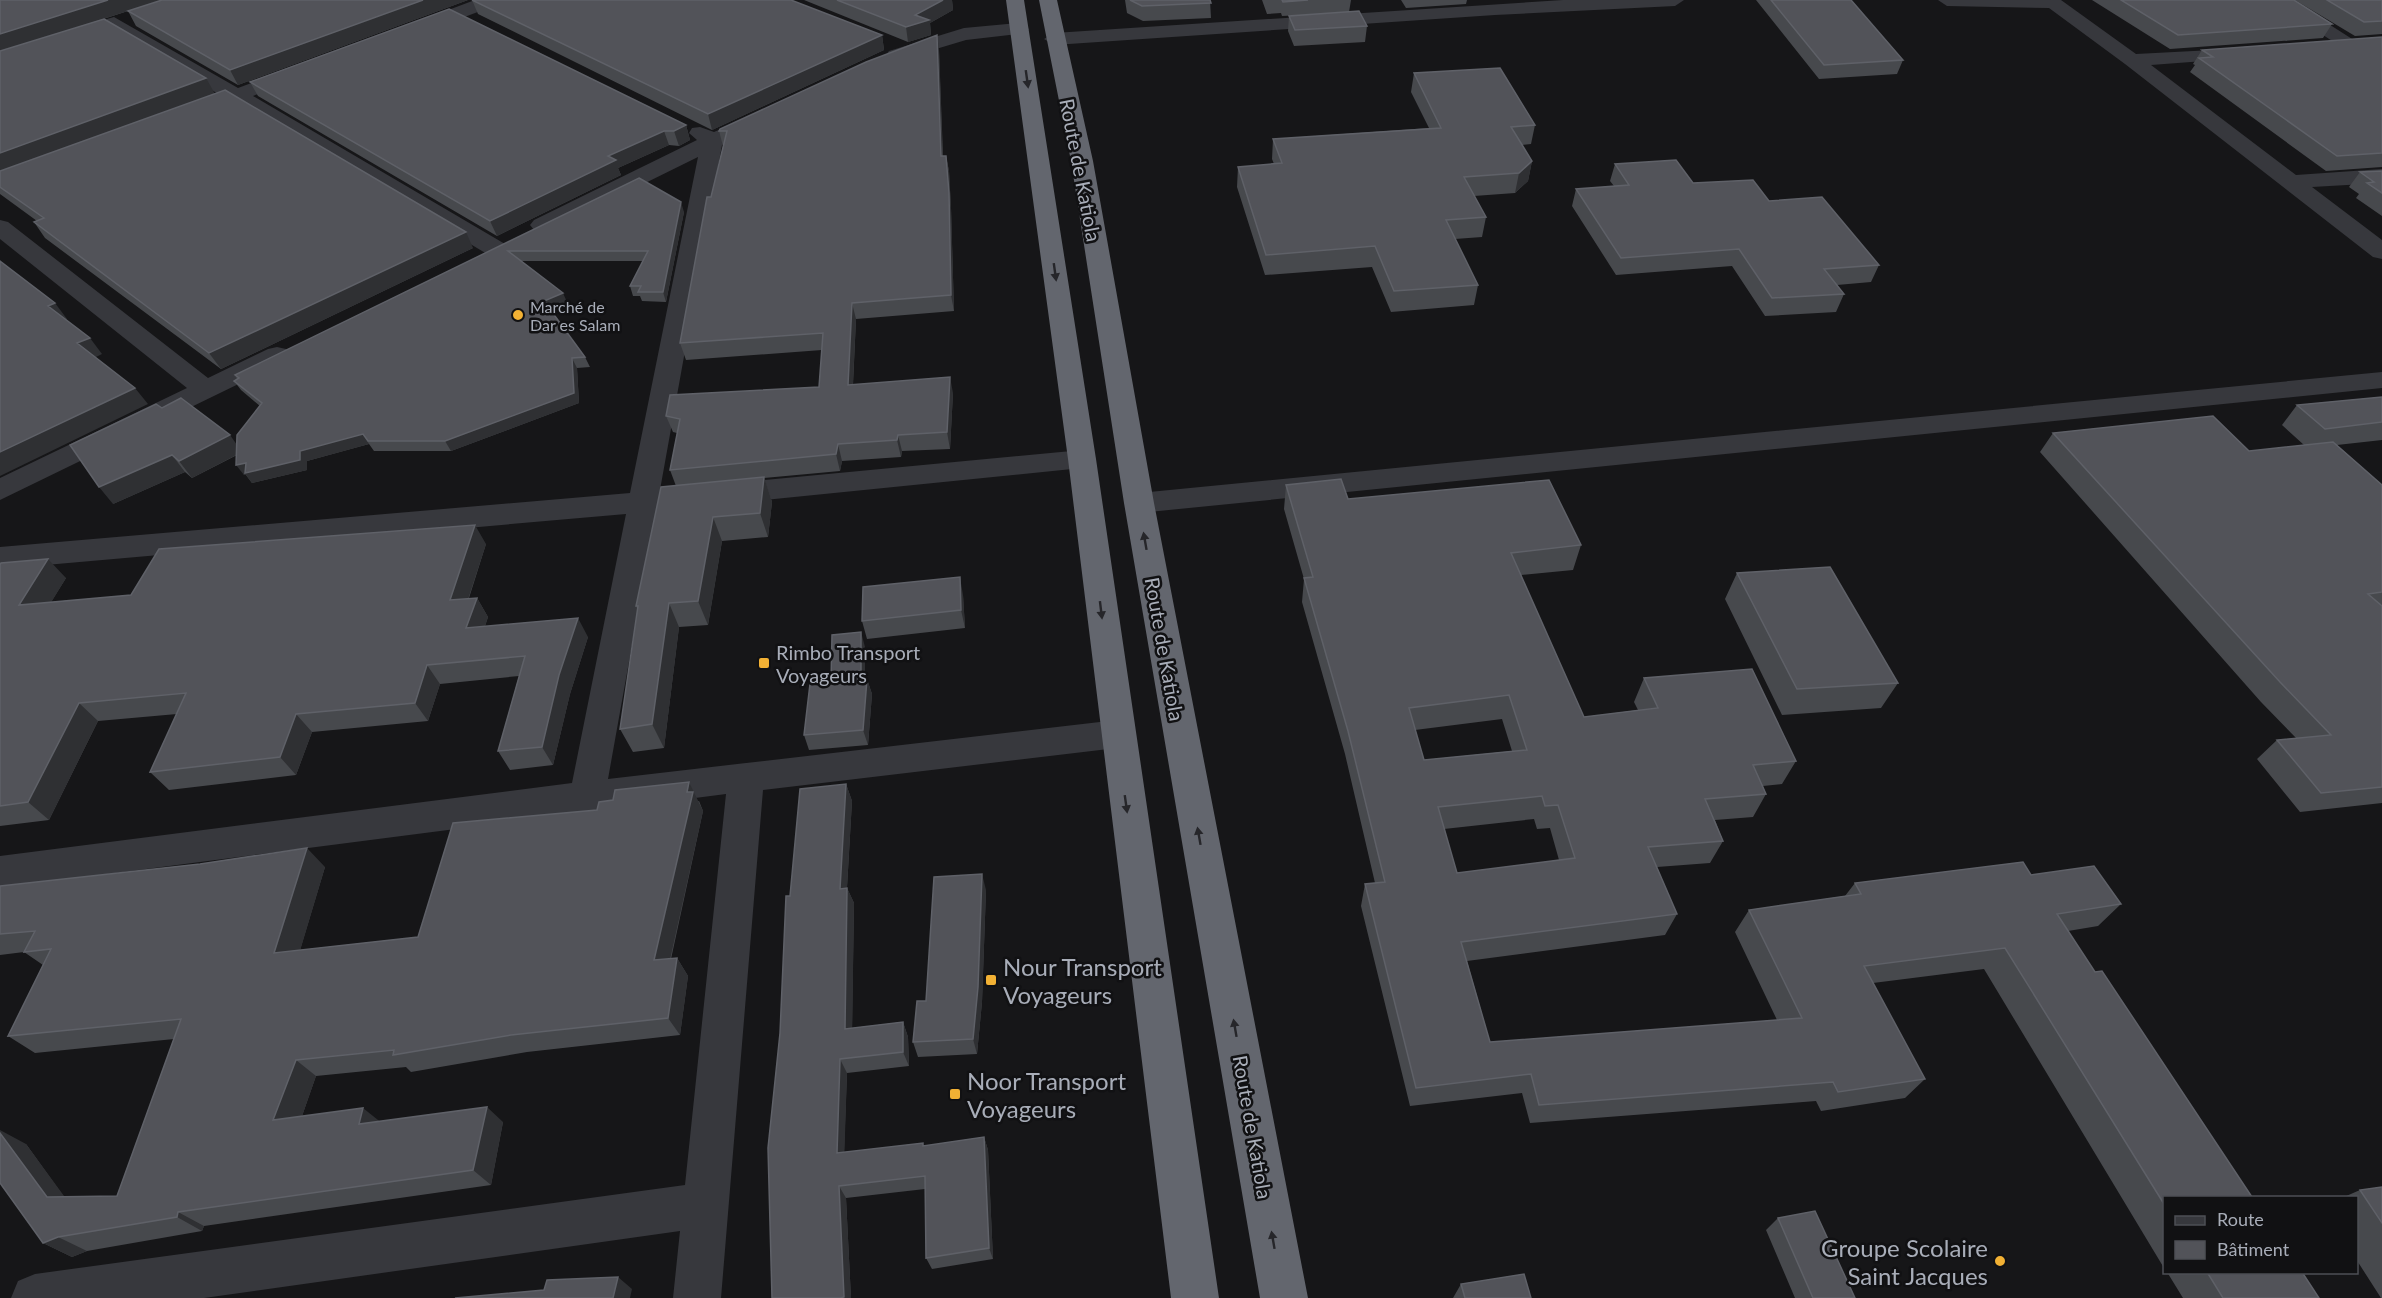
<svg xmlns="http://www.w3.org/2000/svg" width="2382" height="1298" viewBox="0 0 2382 1298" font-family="Lato,sans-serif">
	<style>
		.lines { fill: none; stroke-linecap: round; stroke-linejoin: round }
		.minor { fill: #37383d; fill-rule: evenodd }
		.highway { fill: #63666e; fill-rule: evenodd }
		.wall { fill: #47494d; fill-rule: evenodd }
		.shaded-wall { fill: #2f3033 }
		.building { fill: #525359; stroke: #5f6168; stroke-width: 1.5; fill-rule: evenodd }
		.oneway { fill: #26262a }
		.poi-dot { fill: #f2b134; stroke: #111113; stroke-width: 2 }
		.labels { text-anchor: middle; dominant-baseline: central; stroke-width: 5; stroke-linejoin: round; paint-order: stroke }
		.far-poi-label { font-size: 16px; fill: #a8adb8; stroke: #111113; text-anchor: start }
		.street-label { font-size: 20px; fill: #a8adb8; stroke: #111113 }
		.poi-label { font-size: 20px; fill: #a8adb8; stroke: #111113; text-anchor: start }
		.near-poi-label { font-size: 24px; fill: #a8adb8; stroke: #111113; text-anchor: start }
	</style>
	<rect width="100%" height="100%" fill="#161618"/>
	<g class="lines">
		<path class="minor" d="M 475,0 L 501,0 L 499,4 L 422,33 L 408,33 L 405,29 L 408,25 Z
			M 1563,0 L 1684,0 L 1675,6 L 1495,15 L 1054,45 L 1044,39 L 1054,33 Z
			M 1938,0 L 2061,0 L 2136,54 L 2251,48 L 2254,52 L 2251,56 L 2244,58 L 2151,65 L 2296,175 L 2382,169 L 2382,183 L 2312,187 L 2382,240 L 2382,259 L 2373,257 L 2125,64 L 2049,8 L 1947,6 Z
			M 2269,0 L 2291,0 L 2360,44 L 2357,48 L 2343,48 Z
			M 114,17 L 238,88 L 289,69 L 303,69 L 306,73 L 303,77 L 253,96 L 505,244 L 508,249 L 505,254 L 496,256 L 487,254 L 235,103 L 200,116 L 186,116 L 182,112 L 186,108 L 220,95 L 107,27 L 104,23 L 107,19 Z
			M 1019,23 L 1029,29 L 1026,33 L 966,40 L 896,61 L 889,59 L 886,55 L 889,51 L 964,28 Z
			M 762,111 L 769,113 L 773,117 L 769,121 L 722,145 L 660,490 L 1082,450 L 1092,452 L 1096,459 L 1092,466 L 1082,468 L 656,511 L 608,779 L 1117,720 L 1129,724 L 1134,734 L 1129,744 L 1117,748 L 763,790 L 721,1298 L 673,1298 L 680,1231 L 204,1298 L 11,1298 L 18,1281 L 35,1274 L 685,1185 L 726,794 L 0,888 L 0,856 L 572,783 L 626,514 L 0,569 L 0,547 L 630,493 L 698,157 L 550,230 L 534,230 L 530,225 L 534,220 L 697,140 L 689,133 L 692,128 L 700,127 L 714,132 Z
			M 0,220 L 8,222 L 208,378 L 268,349 L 277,347 L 286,349 L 290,355 L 286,361 L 0,500 L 0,478 L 187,388 L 0,239 Z
			M 2382,372 L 2382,388 L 1139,513 L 1128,510 L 1124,503 L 1128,496 L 1139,493 Z"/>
		<path class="highway" d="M 1006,0 L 1024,0 L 1096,459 L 1219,1298 L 1171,1298 L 1068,459 Z
			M 1039,0 L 1057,0 L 1093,161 L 1154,503 L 1308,1298 L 1260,1298 L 1124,503 L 1071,161 Z"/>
	</g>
	<path class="wall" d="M 0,0 L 162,0 L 57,34 L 215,94 L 152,117 L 473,248 L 221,369 L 45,238 L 34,222 L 37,221 L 0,194 Z
		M 162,0 L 468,0 L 238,85 L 136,26 L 128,11 Z
		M 472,0 L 882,35 L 884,50 L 712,130 L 478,14 Z
		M 804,0 L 952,0 L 953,10 L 930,23 L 931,35 L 908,42 Z
		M 1125,0 L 1210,0 L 1211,18 L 1143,21 L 1127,13 Z
		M 1262,0 L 1351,0 L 1349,12 L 1367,26 L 1365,42 L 1294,46 L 1288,31 L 1289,16 L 1303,15 L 1282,16 L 1281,13 L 1267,14 Z
		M 1401,0 L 1467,0 L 1466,4 L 1406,8 Z
		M 1756,0 L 1851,0 L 1903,60 L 1897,74 L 1819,79 Z
		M 2092,0 L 2294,0 L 2332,24 L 2323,38 L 2170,49 Z
		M 2295,0 L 2382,0 L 2382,34 L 2355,36 Z
		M 2382,37 L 2382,167 L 2326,171 L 2190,72 L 2195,65 L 2193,64 L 2202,50 Z
		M 939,50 L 943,156 L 946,156 L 949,171 L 951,208 L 954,311 L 856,319 L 853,385 L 953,393 L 950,449 L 902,451 L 901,457 L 842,461 L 840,471 L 764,478 L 772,502 L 768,537 L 722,541 L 708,625 L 679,627 L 664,748 L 633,752 L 620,729 L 638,611 L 636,606 L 676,486 L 670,470 L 677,433 L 673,432 L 666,416 L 819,387 L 822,350 L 686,360 L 680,343 L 711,197 L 723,146 L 719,131 Z
		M 1414,73 L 1535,125 L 1531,144 L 1522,145 L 1532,161 L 1528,181 L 1515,193 L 1474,196 L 1486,217 L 1482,237 L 1455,239 L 1478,285 L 1474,305 L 1391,312 L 1372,267 L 1265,275 L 1237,187 L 1238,167 L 1274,164 L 1272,159 L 1273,139 L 1429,128 L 1411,92 Z
		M 250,82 L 686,125 L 690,140 L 679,146 L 669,145 L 618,168 L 621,175 L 497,236 L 258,96 Z
		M 1615,164 L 1769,201 L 1879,265 L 1871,282 L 1837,285 L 1844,294 L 1836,312 L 1765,316 L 1732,266 L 1616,275 L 1572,206 L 1576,189 L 1614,186 L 1610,181 Z
		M 2382,171 L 2382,216 L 2356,198 L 2359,194 L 2349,187 L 2360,172 Z
		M 639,178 L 684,212 L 666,302 L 642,301 L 640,296 L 633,296 L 630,286 L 643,261 L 521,261 L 567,302 L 550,310 L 585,357 L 590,367 L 577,368 L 579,403 L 451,451 L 374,451 L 369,444 L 307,461 L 307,470 L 252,483 L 246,475 L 244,475 L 237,455 L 192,478 L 185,472 L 113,504 L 162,408 L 237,445 L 260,406 L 241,390 L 234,381 L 237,379 L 235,375 Z
		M 2382,397 L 2382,440 L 2337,445 L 2382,485 L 2382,803 L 2300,812 L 2257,759 L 2277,740 L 2296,738 L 2261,702 L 2040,452 L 2053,433 L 2249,451 L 2304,445 L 2282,425 L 2297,405 Z
		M 1286,485 L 1348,499 L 1581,545 L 1573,570 L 1521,575 L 1584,717 L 1638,710 L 1634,702 L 1644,678 L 1796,761 L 1782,784 L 1763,786 L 1766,794 L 1753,817 L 1715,820 L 1723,841 L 1710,863 L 1657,867 L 1677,914 L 1665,935 L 1467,961 L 1490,1042 L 1777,1020 L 1735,932 L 1749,910 L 1845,896 L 1855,883 L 2031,875 L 2121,904 L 2098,926 L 2068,931 L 2164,1197 L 2164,1268 L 1984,969 L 1873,983 L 1925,1079 L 1905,1098 L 1821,1111 L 1816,1101 L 1530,1123 L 1522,1093 L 1410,1106 L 1361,906 L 1365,884 L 1375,883 L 1345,754 L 1302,602 L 1304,579 L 1284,509 ZM 1502,719 L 1512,751 L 1424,760 L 1415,730 ZM 1534,819 L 1537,829 L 1550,828 L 1559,860 L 1457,873 L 1444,829 Z
		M 486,544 L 469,598 L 477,598 L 488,617 L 485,626 L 588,637 L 570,694 L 553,765 L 510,770 L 498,751 L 519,676 L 440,684 L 428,721 L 312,732 L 296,775 L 169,790 L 150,772 L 177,714 L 98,721 L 49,820 L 0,826 L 0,565 L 66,578 L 51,602 L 131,595 Z
		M 1737,573 L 1898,683 L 1881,708 L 1782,715 L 1725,599 Z
		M 963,595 L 965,628 L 867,639 L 862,621 Z
		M 865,647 L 865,680 L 867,679 L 872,694 L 868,745 L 809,750 L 804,735 Z
		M 846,784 L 852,801 L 847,888 L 854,903 L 852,1028 L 903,1022 L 908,1037 L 909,1066 L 847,1073 L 844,1152 L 924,1146 L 984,1137 L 988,1150 L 993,1259 L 932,1269 L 926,1258 L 925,1189 L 846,1198 L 851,1298 L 780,1033 L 790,896 Z
		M 699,801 L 703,811 L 671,959 L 677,958 L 688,976 L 680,1035 L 527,1052 L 411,1072 L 406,1067 L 316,1076 L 302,1116 L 379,1121 L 503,1122 L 491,1185 L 204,1226 L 202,1231 L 87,1251 L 72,1257 L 43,1243 L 26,1144 L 64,1197 L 117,1196 L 174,1039 L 35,1053 L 8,1036 L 43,965 L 24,952 L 0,955 L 0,886 L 325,867 L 300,950 L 418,937 Z
		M 986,890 L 982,1002 L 977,1054 L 918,1057 L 913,1042 L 926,1001 Z
		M 2382,1187 L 2382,1298 L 2381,1298 L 2356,1259 L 2356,1197 L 2344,1197 L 2360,1190 Z
		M 1778,1218 L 1855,1298 L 1795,1298 L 1766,1230 Z
		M 2167,1272 L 2302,1272 L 2319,1298 L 2183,1298 Z
		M 1461,1284 L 1531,1298 L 1453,1298 Z"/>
	<path class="shaded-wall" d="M 108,0 L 162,0 L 0,52 L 0,34 Z
		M 423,0 L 468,0 L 238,85 L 230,70 Z
		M 943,0 L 952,0 L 953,10 L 930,23 L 931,35 L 908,42 L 906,27 L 915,15 Z
		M 882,35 L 884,50 L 712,130 L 708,114 Z
		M 937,35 L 939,50 L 943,172 L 941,156 Z
		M 206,78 L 215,94 L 0,173 L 0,153 Z
		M 686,125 L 690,140 L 679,146 L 674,131 Z
		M 664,131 L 669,145 L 618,168 L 621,175 L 497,236 L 490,221 L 608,156 Z
		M 946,156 L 949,171 L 951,208 L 954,311 L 951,295 Z
		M 1532,161 L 1528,181 L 1515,193 L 1519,173 Z
		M 681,202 L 684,212 L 666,302 L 663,292 Z
		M 466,232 L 473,248 L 221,369 L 209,353 Z
		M 563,293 L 567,302 L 548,311 L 544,301 Z
		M 55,303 L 67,319 L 60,322 L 48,306 Z
		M 852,303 L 856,319 L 852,402 L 848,385 Z
		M 90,338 L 102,354 L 90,360 L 77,343 Z
		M 572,358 L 577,368 L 579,403 L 451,451 L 445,441 Z
		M 950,377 L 953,393 L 950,449 L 947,432 Z
		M 135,388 L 148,404 L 0,476 L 0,452 Z
		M 363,434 L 369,444 L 307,461 L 307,470 L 252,483 L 246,475 L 244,475 L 236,465 L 300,451 Z
		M 230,435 L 242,452 L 192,478 L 179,461 Z
		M 898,435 L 902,451 L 901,457 L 897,440 Z
		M 838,444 L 842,461 L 840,471 L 836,454 Z
		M 172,455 L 185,472 L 113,504 L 99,487 Z
		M 764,477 L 772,502 L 768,537 L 760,513 Z
		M 713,517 L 722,541 L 708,625 L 698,601 Z
		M 475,525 L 486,544 L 462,618 L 450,600 Z
		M 48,559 L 66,578 L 38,624 L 19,605 Z
		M 960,577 L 963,595 L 965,628 L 961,610 Z
		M 477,598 L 488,617 L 478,647 L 466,628 Z
		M 669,603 L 679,627 L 664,748 L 652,724 Z
		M 578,618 L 588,637 L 570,694 L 553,765 L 542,747 L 559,675 Z
		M 861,632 L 865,647 L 865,695 L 861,680 Z
		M 427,665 L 440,684 L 428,721 L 415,703 Z
		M 867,679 L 872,694 L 868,745 L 863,730 Z
		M 79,703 L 98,721 L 49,820 L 28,802 Z
		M 296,714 L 312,732 L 296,775 L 280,757 Z
		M 689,782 L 703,811 L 666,978 L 654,960 Z
		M 846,784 L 852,801 L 846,904 L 840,889 Z
		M 307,848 L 325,867 L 294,971 L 274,953 Z
		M 982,874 L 986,890 L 982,1002 L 977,1054 L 973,1039 Z
		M 847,888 L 854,903 L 852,1043 L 845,1029 Z
		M 677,958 L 688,976 L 680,1035 L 668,1018 Z
		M 903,1022 L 908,1037 L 909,1066 L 903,1052 Z
		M 840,1059 L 847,1073 L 844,1165 L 837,1153 Z
		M 296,1060 L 316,1076 L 295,1136 L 273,1120 Z
		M 487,1107 L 503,1122 L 491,1185 L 473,1170 Z
		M 363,1108 L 383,1124 L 359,1124 Z
		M 0,1130 L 26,1144 L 75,1211 L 47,1197 L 0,1133 Z
		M 984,1137 L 988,1150 L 993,1259 L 989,1248 Z
		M 839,1186 L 846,1198 L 851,1298 L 840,1298 Z
		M 178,1212 L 204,1226 L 202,1231 L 177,1217 Z
		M 58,1237 L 87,1251 L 72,1257 L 43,1243 Z
		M 618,1277 L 632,1289 L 630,1298 L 613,1298 Z"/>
	<path class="building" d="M 0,0 L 108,0 L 0,34 Z
		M 162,0 L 423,0 L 230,70 L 128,11 Z
		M 472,0 L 791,0 L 882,35 L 708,114 Z
		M 837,0 L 943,0 L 915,15 L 929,20 L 906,27 Z
		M 1130,0 L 1210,0 L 1211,3 L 1142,6 Z
		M 1282,0 L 1308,0 L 1283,2 Z
		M 1771,0 L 1851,0 L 1903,60 L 1824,65 Z
		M 2121,0 L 2294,0 L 2332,24 L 2178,35 Z
		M 2327,0 L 2382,0 L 2382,21 L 2364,22 Z
		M 449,9 L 686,125 L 674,131 L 664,131 L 608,156 L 616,160 L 490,221 L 250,82 Z
		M 1359,11 L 1367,26 L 1295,30 L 1289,16 Z
		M 104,19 L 206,78 L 0,153 L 0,51 Z
		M 937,35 L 941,156 L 946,156 L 949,193 L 951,295 L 852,303 L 848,385 L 950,377 L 947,432 L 898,435 L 897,440 L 838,444 L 836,454 L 670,470 L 680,419 L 666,416 L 670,395 L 819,387 L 823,333 L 680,343 L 707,197 L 711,197 L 727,131 L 719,131 L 720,129 L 866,62 Z
		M 2382,37 L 2382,153 L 2337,156 L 2199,58 L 2213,57 L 2202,50 Z
		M 1500,68 L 1535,125 L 1511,127 L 1532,161 L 1519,173 L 1464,177 L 1486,217 L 1446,220 L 1478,285 L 1394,291 L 1375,246 L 1266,255 L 1238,167 L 1282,163 L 1273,139 L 1441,128 L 1414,73 Z
		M 225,90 L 466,232 L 209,353 L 34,222 L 44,218 L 0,187 L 0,171 Z
		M 1676,160 L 1693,183 L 1753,180 L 1769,201 L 1822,197 L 1879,265 L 1824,269 L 1844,294 L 1772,298 L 1739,249 L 1621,258 L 1576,189 L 1629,185 L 1615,164 Z
		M 2382,171 L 2382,193 L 2367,183 L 2374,182 L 2360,172 Z
		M 639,178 L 681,202 L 663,292 L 638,292 L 641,286 L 630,286 L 648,251 L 508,251 L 563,293 L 544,301 L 585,357 L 572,358 L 574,393 L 445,441 L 368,441 L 363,434 L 300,451 L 300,460 L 245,473 L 246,463 L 236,465 L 237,435 L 262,403 L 234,381 L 239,378 L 235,375 Z
		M 0,261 L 55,303 L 48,306 L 90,338 L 77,343 L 135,388 L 0,452 Z
		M 2382,397 L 2382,422 L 2325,429 L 2297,405 Z
		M 181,398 L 230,435 L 179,461 L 172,455 L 99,487 L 70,445 L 156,404 L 162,408 Z
		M 2213,416 L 2249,451 L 2333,442 L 2382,485 L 2382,592 L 2368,594 L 2382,606 L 2382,787 L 2321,793 L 2277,740 L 2331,735 L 2280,682 L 2053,433 Z
		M 764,477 L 760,513 L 713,517 L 698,601 L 669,603 L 652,724 L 620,729 L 638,606 L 636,606 L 661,487 Z
		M 1341,479 L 1348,499 L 1549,480 L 1581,545 L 1511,553 L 1584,717 L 1658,708 L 1644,678 L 1752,669 L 1796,761 L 1753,765 L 1766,794 L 1705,799 L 1723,841 L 1648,847 L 1677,914 L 1461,942 L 1490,1042 L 1802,1018 L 1749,910 L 1861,894 L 1855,883 L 2023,862 L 2031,875 L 2094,866 L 2121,904 L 2057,914 L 2095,972 L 2102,971 L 2252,1197 L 2164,1197 L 2164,1204 L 2005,948 L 1864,966 L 1925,1079 L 1838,1092 L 1833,1082 L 1539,1105 L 1531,1074 L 1416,1088 L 1365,884 L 1385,882 L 1348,731 L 1304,578 L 1313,577 L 1286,485 ZM 1509,695 L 1527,750 L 1424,760 L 1409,708 ZM 1542,796 L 1545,806 L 1558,805 L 1575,858 L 1457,873 L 1438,807 Z
		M 475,525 L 450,600 L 477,598 L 466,628 L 578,618 L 559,675 L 542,747 L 498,751 L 525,656 L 427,665 L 415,703 L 296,714 L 280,757 L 150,772 L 186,693 L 79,703 L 28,802 L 0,806 L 0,565 L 1,563 L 48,559 L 19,605 L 131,595 L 159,549 Z
		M 1830,567 L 1898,683 L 1797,689 L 1737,573 Z
		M 960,577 L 961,610 L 862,621 L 863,587 Z
		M 861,632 L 861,680 L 867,679 L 863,730 L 804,735 L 810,684 L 831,682 L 832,635 Z
		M 689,782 L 687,792 L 693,792 L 654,960 L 677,958 L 668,1018 L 511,1035 L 393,1055 L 394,1050 L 296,1060 L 273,1120 L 363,1108 L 359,1124 L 487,1107 L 473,1170 L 178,1212 L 177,1217 L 58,1237 L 43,1243 L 0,1183 L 0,1133 L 47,1197 L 117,1196 L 181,1019 L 8,1036 L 51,949 L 24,952 L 35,931 L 0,934 L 0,886 L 200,864 L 307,848 L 274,953 L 418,937 L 453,823 L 597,810 L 599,802 L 613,800 L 615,790 Z
		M 846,784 L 840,889 L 847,888 L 845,1029 L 903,1022 L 903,1052 L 840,1059 L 837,1153 L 923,1143 L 923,1146 L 984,1137 L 989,1248 L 926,1258 L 925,1176 L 839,1186 L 844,1297 L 840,1298 L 772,1298 L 768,1148 L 780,1033 L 786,896 L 790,896 L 800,789 Z
		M 982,874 L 978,987 L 973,1039 L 913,1042 L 917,1001 L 926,1001 L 934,877 Z
		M 2382,1187 L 2382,1223 L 2360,1190 Z
		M 1815,1211 L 1855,1298 L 1813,1298 L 1778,1218 Z
		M 2207,1272 L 2302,1272 L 2319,1298 L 2223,1298 Z
		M 1524,1274 L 1531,1298 L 1465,1298 L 1461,1284 Z
		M 618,1277 L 613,1298 L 455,1298 L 544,1290 L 547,1280 Z"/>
	<defs><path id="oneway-solid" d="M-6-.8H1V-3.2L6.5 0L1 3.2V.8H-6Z" transform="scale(1.5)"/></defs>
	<g class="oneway">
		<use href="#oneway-solid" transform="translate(1027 79) rotate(82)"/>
		<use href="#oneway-solid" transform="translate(1055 272) rotate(82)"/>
		<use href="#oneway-solid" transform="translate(1145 541) rotate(-100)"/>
		<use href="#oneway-solid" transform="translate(1101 610) rotate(83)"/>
		<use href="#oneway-solid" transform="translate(1126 804) rotate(82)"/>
		<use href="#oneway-solid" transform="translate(1199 836) rotate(-100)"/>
		<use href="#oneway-solid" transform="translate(1235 1028) rotate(-100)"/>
		<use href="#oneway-solid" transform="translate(1273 1240) rotate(-100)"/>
	</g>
	<g class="poi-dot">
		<circle cx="518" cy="315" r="6"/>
		<rect x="758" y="657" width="12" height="12" rx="3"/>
		<rect x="985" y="974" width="12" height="12" rx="3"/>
		<rect x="949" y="1088" width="12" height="12" rx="3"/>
		<circle cx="2000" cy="1261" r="6"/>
	</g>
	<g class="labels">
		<g class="far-poi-label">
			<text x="530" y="306">Marché de<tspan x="530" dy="18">Dar es Salam</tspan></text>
		</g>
		<g class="street-label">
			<text transform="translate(1081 170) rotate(79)">Route de Katiola</text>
			<text transform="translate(1165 649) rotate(80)">Route de Katiola</text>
			<text transform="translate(1253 1127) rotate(80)">Route de Katiola</text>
		</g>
		<g class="poi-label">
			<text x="776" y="652">Rimbo Transport<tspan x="776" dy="23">Voyageurs</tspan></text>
		</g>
		<g class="near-poi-label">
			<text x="1003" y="966">Nour Transport<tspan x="1003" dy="28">Voyageurs</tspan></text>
			<text x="967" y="1080">Noor Transport<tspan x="967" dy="28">Voyageurs</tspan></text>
			<text x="1988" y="1247" text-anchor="end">Groupe Scolaire<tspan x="1988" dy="28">Saint Jacques</tspan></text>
		</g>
	</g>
	<rect x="2163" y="1196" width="195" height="78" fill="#111113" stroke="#4d4f55" stroke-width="1.5"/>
	<rect x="2175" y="1216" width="30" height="9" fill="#37383d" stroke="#4d4f55" stroke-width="1.5"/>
	<text x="2217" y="1226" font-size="18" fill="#a8adb8">Route</text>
	<rect x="2175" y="1241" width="30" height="18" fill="#525359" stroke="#4d4f55" stroke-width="1.5"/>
	<text x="2217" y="1256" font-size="18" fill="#a8adb8">Bâtiment</text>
</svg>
